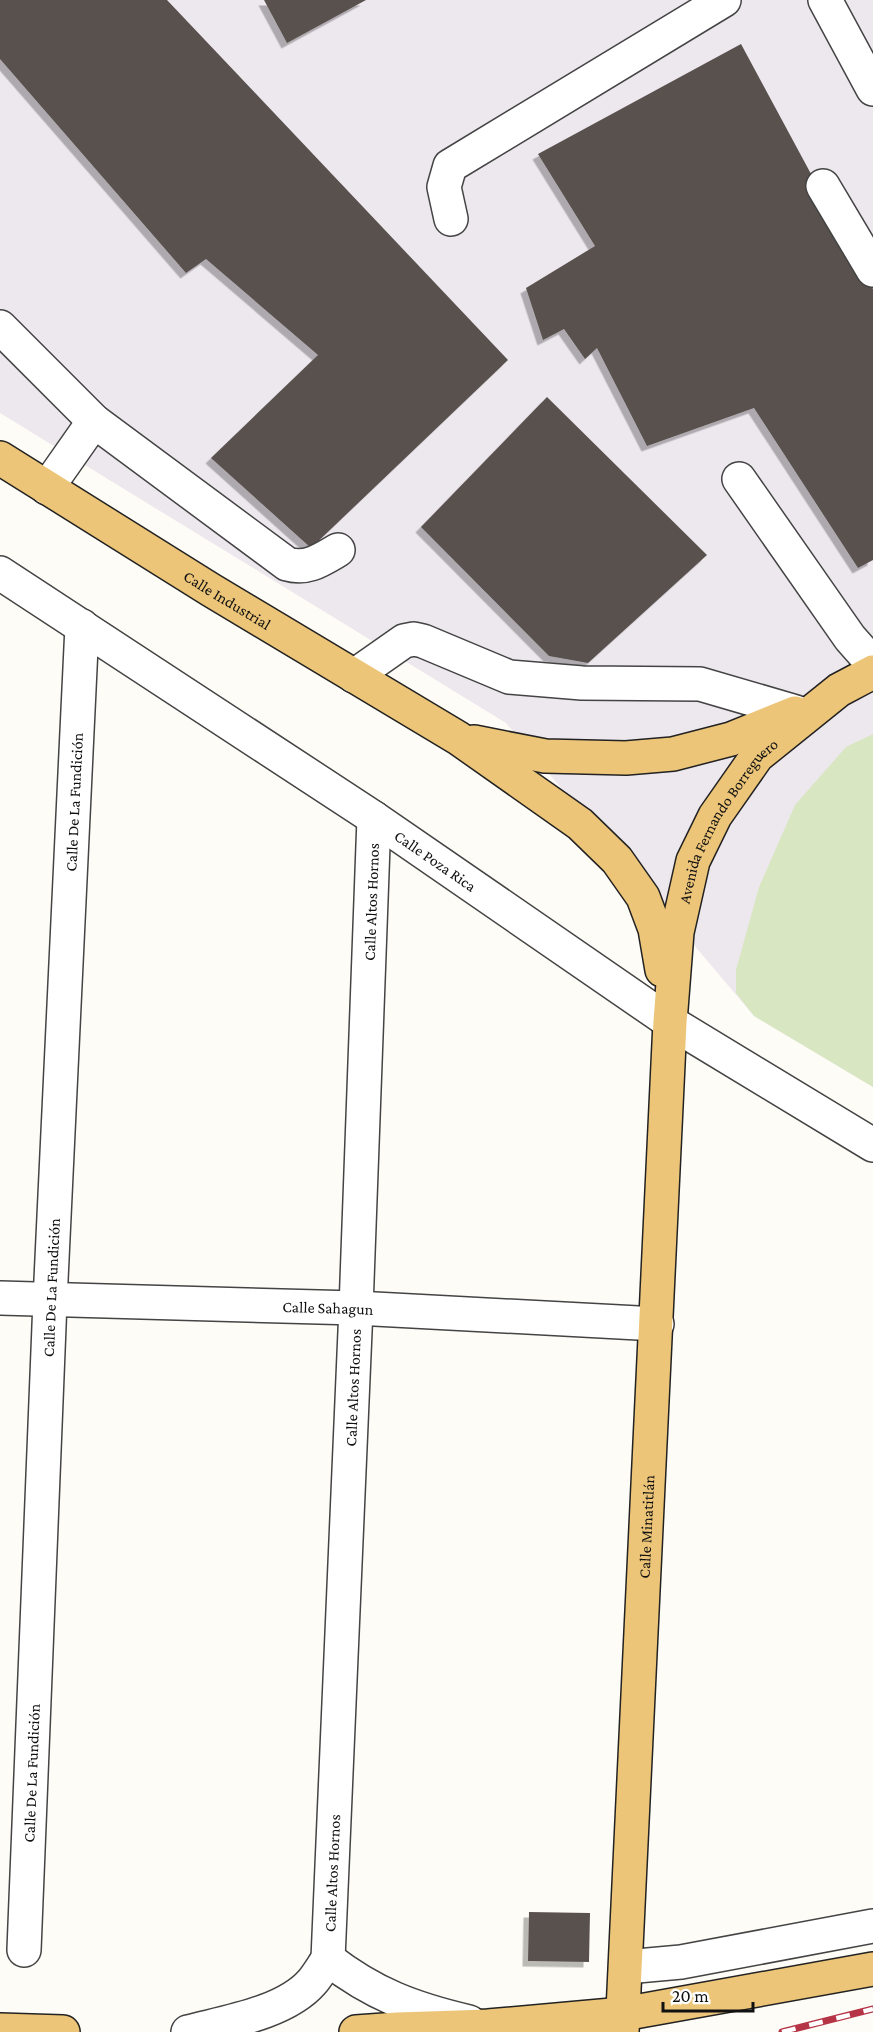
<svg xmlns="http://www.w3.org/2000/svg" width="873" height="2032" viewBox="0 0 873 2032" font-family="'Crimson Pro',serif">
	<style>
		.industrial { fill: #ede7ee }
		.green { fill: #d8e7c1 }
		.building { fill: #59514e; filter: url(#shadow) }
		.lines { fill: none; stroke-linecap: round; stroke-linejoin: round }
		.minor-casing { stroke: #444; stroke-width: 36 }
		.major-casing { stroke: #222; stroke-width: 36 }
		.minor { stroke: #fff; stroke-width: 33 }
		.major { stroke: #ecc578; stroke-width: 33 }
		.rail-casing { stroke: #b53446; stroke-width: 7 }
		.rail { stroke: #fff; stroke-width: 4.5; stroke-dasharray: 14; stroke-linecap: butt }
		.labels { text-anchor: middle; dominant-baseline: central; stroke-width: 6; stroke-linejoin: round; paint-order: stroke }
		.street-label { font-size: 16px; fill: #111; stroke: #fff }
	</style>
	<defs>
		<filter id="shadow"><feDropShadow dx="-5.5" dy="5.5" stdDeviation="0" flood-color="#0004"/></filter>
	</defs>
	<rect width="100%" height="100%" fill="#fefcf6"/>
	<path class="industrial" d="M 0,0 L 873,0 L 873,1087 L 754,1016 L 506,723 L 0,413 Z"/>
	<path class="green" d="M 873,734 L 873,1087 L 754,1016 L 736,993 L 736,970 L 759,887 L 795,805 L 846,747 Z"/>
	<path class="building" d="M 0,0 L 167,0 L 508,360 L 311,548 L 211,458 L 318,355 L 206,259 L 186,273 L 0,59 Z
		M 264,0 L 366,0 L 287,43 Z
		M 741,44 L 873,289 L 873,560 L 858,568 L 754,408 L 647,446 L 597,348 L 585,359 L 564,329 L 543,340 L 526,288 L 595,246 L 538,154 Z
		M 547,397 L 707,555 L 588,663 L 549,656 L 421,527 Z
		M 529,1912 L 590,1913 L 589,1962 L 528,1961 Z"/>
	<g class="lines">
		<g class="minor-casing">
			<g id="minor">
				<path d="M 825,0 L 873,89"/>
				<path d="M 823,186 L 873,270"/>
				<path d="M 451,219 L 444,187 L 450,166 L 724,0"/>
				<path d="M 0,327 L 94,421 L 287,564 C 307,570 321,560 338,550"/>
				<path d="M 739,479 L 850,638 L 873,664"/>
				<path d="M 47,488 L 94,421"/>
				<path id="s1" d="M 0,573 L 374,818 L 670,1022 L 873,1145"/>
				<path d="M 354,676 L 404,641 L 414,639 L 423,641 L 509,677 L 582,683 L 700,684 L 796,712"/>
				<path id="s2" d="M 0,1298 L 356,1308 L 657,1324"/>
				<path id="s3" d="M 24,1950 L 50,1301 L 82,626"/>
				<path id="s4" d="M 328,1959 L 356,1308 L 374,818"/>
				<path d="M 328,1959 C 373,1994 413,2009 469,2022"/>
				<path d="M 626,1967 L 681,1962 L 873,1926"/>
				<path d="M 188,2032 C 226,2022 285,2013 312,1982 C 318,1975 323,1966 328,1959"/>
			</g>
		</g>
		<g class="major-casing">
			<g id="major">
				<path id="s5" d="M 0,458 L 211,590 L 458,738 L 580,824 L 617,860 L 643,897 L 655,929 L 662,970"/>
				<path d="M 474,742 L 545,756 L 626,758 L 673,754 L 731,739 L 795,713"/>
				<path d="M 0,2030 L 63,2032"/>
				<path d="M 356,2032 L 398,2029 L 488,2026 L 623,2014 L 873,1969"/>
				<path id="s6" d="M 622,2032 L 670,1022 L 677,932 L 693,861 L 715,816 L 757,756 L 839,690 L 873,672"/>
			</g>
		</g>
		<use href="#minor" class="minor"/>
		<use href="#major" class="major"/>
		<g class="rail-casing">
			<path id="rail" d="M 782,2032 L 873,2009"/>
		</g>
		<use href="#rail" class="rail"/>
	</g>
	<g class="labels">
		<g class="street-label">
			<text stroke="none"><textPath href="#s5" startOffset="268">Calle Industrial</textPath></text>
			<text stroke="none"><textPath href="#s3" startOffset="1149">Calle De La Fundición</textPath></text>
			<text stroke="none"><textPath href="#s6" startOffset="1226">Avenida Fernando Borreguero</textPath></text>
			<text stroke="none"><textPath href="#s1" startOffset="522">Calle Poza Rica</textPath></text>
			<text stroke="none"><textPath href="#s4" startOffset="1058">Calle Altos Hornos</textPath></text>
			<text stroke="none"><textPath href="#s3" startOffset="663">Calle De La Fundición</textPath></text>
			<text stroke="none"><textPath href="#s2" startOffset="328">Calle Sahagun</textPath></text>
			<text stroke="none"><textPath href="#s4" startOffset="572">Calle Altos Hornos</textPath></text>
			<text stroke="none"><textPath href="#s6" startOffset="506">Calle Minatitlán</textPath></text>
			<text stroke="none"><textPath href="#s3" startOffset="177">Calle De La Fundición</textPath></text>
			<text stroke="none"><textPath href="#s4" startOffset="86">Calle Altos Hornos</textPath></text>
		</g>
	</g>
	<path d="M663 2002v9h90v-9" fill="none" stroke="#111111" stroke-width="3"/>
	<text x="672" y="2002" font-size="18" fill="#111111" stroke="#ffffff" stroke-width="4.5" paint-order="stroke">20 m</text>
</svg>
